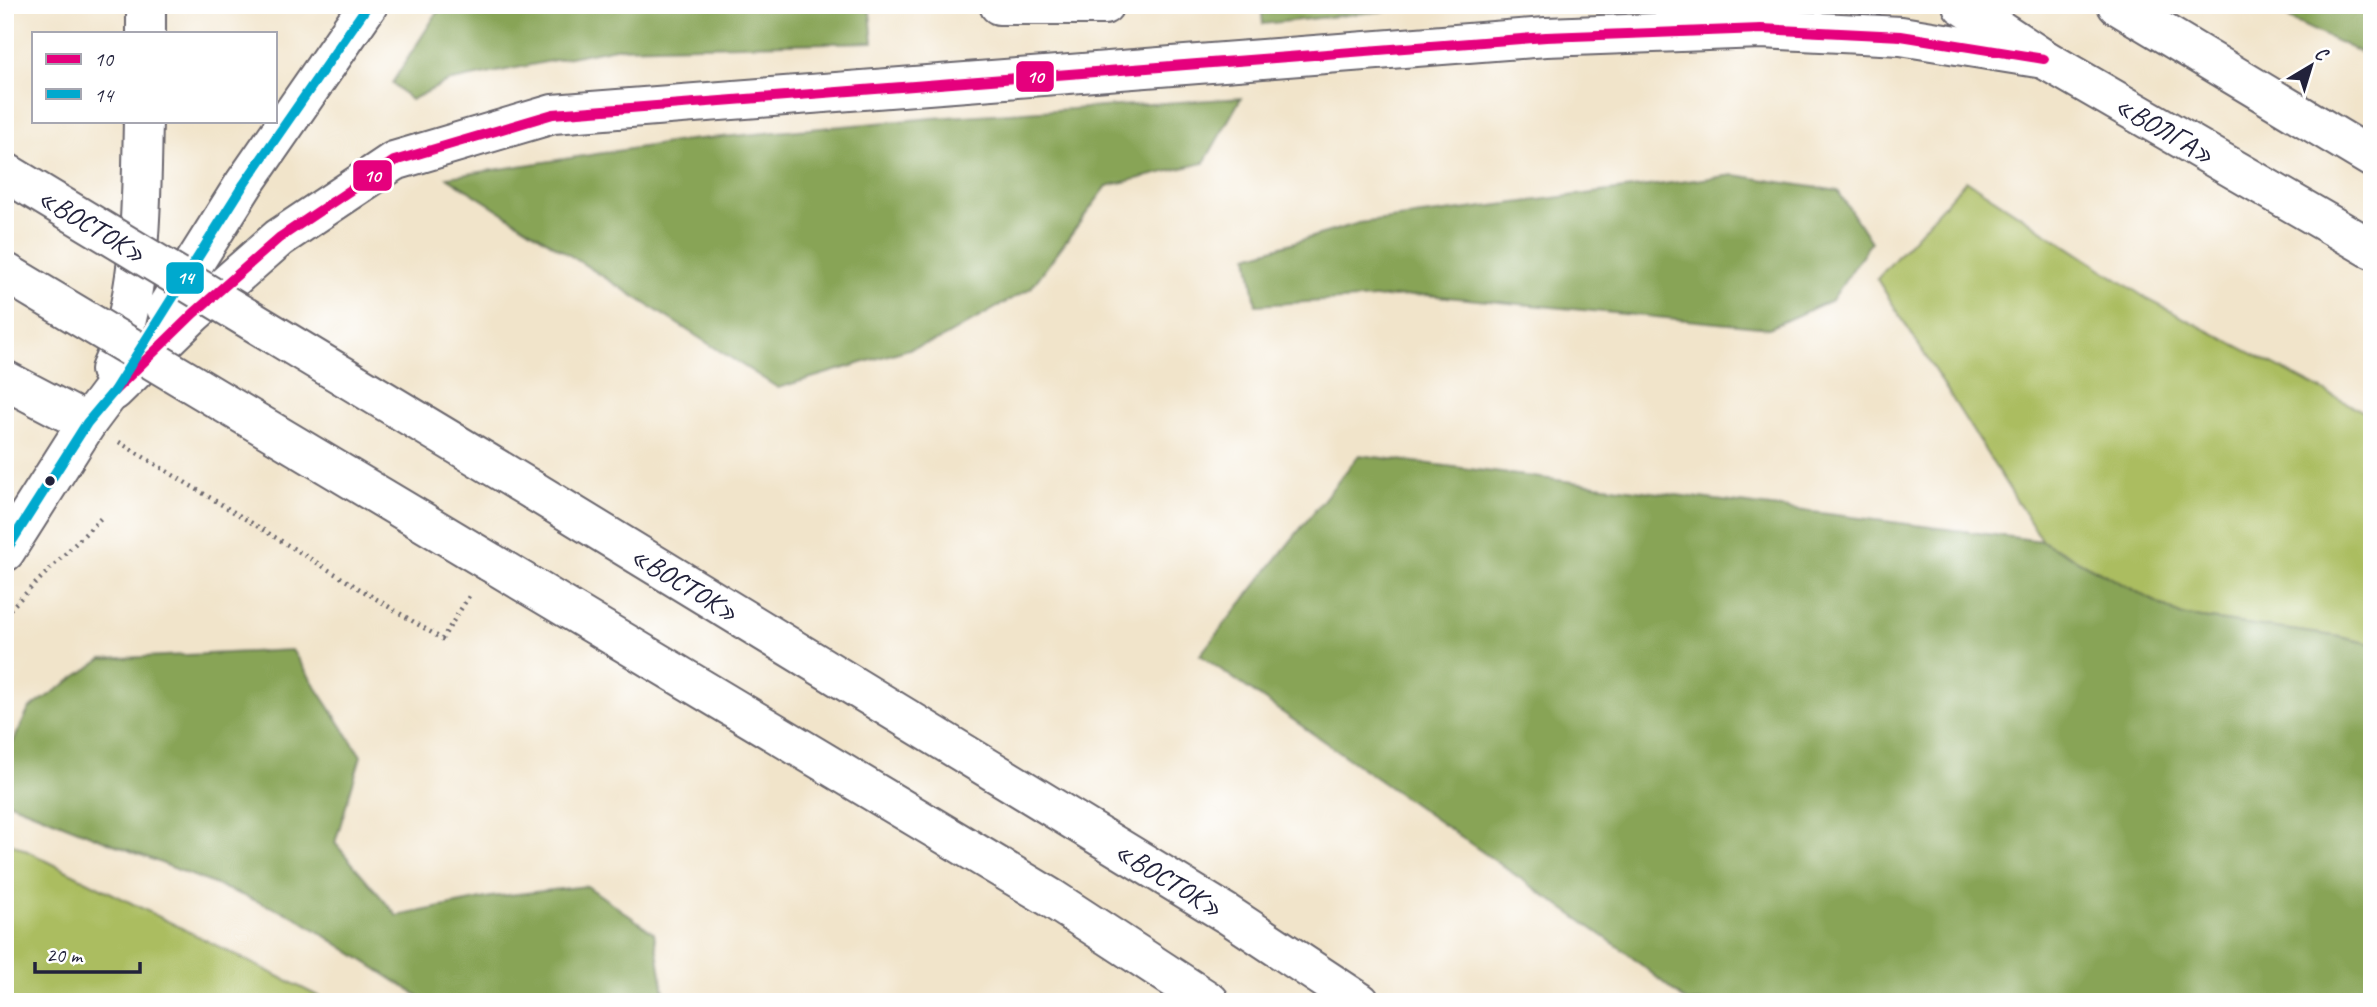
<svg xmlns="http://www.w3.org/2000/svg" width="2377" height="1007" viewBox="0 0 2377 1007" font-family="Caveat,sans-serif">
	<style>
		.green { fill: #abbd60; stroke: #66704e; stroke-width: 2 }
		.forest { fill: #88a456; stroke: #556348; stroke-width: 2 }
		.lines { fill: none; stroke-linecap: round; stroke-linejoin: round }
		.minor-casing { stroke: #6a666d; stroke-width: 42 }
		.major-casing { stroke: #6a666d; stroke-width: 42 }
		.highway-casing { stroke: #6a666d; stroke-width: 42 }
		.path { stroke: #6a666d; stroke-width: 4.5; stroke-dasharray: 2 5; stroke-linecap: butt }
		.minor { stroke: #fff; stroke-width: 38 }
		.major { stroke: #fff; stroke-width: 38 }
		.highway { stroke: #fff; stroke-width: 38 }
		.highway-bridge-casing { stroke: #6a666d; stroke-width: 42; stroke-linecap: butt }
		.highway-bridge { stroke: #fff; stroke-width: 38 }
		.bus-1-casing { stroke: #fff; stroke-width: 16 }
		.bus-2-casing { stroke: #fff; stroke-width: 16 }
		.bus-1 { stroke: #e5007d; stroke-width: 10 }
		.bus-2 { stroke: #00a9ce; stroke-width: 10 }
		.bus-dot { fill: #22223b; stroke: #fff; stroke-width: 2.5 }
		.labels { text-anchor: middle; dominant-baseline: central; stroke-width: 5; stroke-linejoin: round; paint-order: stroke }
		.street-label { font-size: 28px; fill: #22223b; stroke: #fff }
		.line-badge { stroke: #fff; stroke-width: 2.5 }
		.badge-label { font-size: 19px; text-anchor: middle; font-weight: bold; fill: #fff }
	</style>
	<rect width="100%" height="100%" fill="#fff"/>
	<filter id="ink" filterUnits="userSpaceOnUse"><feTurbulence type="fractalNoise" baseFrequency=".0143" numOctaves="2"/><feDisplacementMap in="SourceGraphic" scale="14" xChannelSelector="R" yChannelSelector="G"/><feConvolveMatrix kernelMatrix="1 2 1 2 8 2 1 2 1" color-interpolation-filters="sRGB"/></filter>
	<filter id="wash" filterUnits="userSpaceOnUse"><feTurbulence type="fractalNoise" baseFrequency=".00686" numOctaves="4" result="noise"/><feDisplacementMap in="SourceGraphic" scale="28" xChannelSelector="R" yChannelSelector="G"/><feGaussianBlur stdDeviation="1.57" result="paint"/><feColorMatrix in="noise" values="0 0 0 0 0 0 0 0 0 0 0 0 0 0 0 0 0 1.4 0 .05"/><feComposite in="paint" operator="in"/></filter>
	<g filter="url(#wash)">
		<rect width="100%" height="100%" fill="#f1e4ca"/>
		<path class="green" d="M 1966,180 L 2149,300 L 2372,416 L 2372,644 L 2335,636 L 2180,615 L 2042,541 L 1877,279 Z
			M 5,840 L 330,1002 L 5,1002 Z"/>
		<path class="forest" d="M 442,5 L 860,5 L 870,12 L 873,42 L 615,48 L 447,82 L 411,100 L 392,83 Z
			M 1261,5 L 1441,5 L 1263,24 Z
			M 2273,5 L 2372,5 L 2372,58 L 2291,20 Z
			M 1241,98 L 1204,163 L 1107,186 L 1031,288 L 939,340 L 778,388 L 447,177 L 688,140 L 932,118 Z
			M 1734,175 L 1838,191 L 1871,242 L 1832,300 L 1769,328 L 1426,295 L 1256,305 L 1248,256 L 1359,223 Z
			M 1359,455 L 2042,541 L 2180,615 L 2335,636 L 2372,644 L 2372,1002 L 1687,1002 L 1623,950 L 1200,655 Z
			M 292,650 L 361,756 L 335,843 L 397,916 L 491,897 L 587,886 L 654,933 L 664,992 L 658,1002 L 428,1002 L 294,916 L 5,801 L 5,759 L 29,709 L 102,659 Z"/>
	</g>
	<g filter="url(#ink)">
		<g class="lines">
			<g class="minor-casing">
				<path id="minor" d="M 5,380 L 87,423"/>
			</g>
			<g class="major-casing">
				<path id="major" d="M 999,5 L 1104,5"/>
			</g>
			<g class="highway-casing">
				<g id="highway">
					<path id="s1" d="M 1962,5 L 2044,59 L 2372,249"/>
					<path d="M 2117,5 L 2372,158"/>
					<path d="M 146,33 L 146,5"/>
					<path d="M 166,308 L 244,184 L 368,5"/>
					<path d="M 110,370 C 143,297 141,200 143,121"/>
					<path d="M 114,391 L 194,313 L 279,238 L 394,161 L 553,114 L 1546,37 L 1761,29 L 1901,36 L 2044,59"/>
					<path id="s2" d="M 534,491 L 1227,914 L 1360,1002"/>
					<path d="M 5,552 L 87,423 L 126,371"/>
					<path d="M 490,562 L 1051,898 L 1210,1002"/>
				</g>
			</g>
			<path class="path" d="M 119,442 L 442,639 L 471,593
				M 5,614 L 104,515"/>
			<use href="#minor" class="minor"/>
			<use href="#major" class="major"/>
			<use href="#highway" class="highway"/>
			<g class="highway-bridge-casing">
				<g id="highway-bridge">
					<path id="s3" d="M 5,172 L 534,491"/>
					<path d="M 5,272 L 490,562"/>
				</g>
			</g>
			<use href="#highway-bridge" class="highway-bridge"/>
			<g class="bus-1-casing">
				<path id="bus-1" d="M 114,391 L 194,313 L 279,238 L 394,161 L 553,114 L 1546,37 L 1761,29 L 1901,36 L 2044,59"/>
			</g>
			<g class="bus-2-casing">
				<path id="bus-2" d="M 5,552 L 87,423 L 114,391 L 244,184 L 368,5"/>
			</g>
			<use href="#bus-1" class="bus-1"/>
			<use href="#bus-2" class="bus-2"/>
		</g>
	</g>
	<circle class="bus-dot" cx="50" cy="481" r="6"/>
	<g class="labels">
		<g class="street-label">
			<text stroke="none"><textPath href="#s1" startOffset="238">«ВОЛГА»</textPath></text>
			<text stroke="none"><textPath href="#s3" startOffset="102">«ВОСТОК»</textPath></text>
			<text stroke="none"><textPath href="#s2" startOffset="177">«ВОСТОК»</textPath></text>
			<text stroke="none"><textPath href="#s2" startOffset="744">«ВОСТОК»</textPath></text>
		</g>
	</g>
	<g class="line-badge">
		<rect x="1015" y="60" width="40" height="33" rx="7" fill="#e5007d"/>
		<rect x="352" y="159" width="41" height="33" rx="7" fill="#e5007d"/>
		<rect x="165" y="261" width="40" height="34" rx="7" fill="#00a9ce"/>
	</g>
	<g class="badge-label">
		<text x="1035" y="83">10</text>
		<text x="372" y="182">10</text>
		<text x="185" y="284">14</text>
	</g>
	<rect width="2377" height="1007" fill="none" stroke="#fff" stroke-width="28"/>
	<rect x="32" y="32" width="245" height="91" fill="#ffffff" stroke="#a7a7b1" stroke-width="2"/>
	<rect x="46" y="54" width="35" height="10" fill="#e5007d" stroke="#a7a7b1" stroke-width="2"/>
	<text x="94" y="66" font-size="21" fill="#22223b">10</text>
	<rect x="46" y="89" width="35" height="10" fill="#00a9ce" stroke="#a7a7b1" stroke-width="2"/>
	<text x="94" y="102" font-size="21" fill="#22223b">14</text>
	<g transform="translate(2311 66) rotate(38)" stroke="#ffffff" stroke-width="5" paint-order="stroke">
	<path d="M0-5L12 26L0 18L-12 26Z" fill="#22223b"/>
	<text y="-10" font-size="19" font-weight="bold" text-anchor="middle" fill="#22223b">С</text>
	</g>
	<path d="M35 962v10h105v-10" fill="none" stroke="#22223b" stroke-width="3.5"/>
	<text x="46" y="962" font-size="21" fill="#22223b" stroke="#ffffff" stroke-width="5" paint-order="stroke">20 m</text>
</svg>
